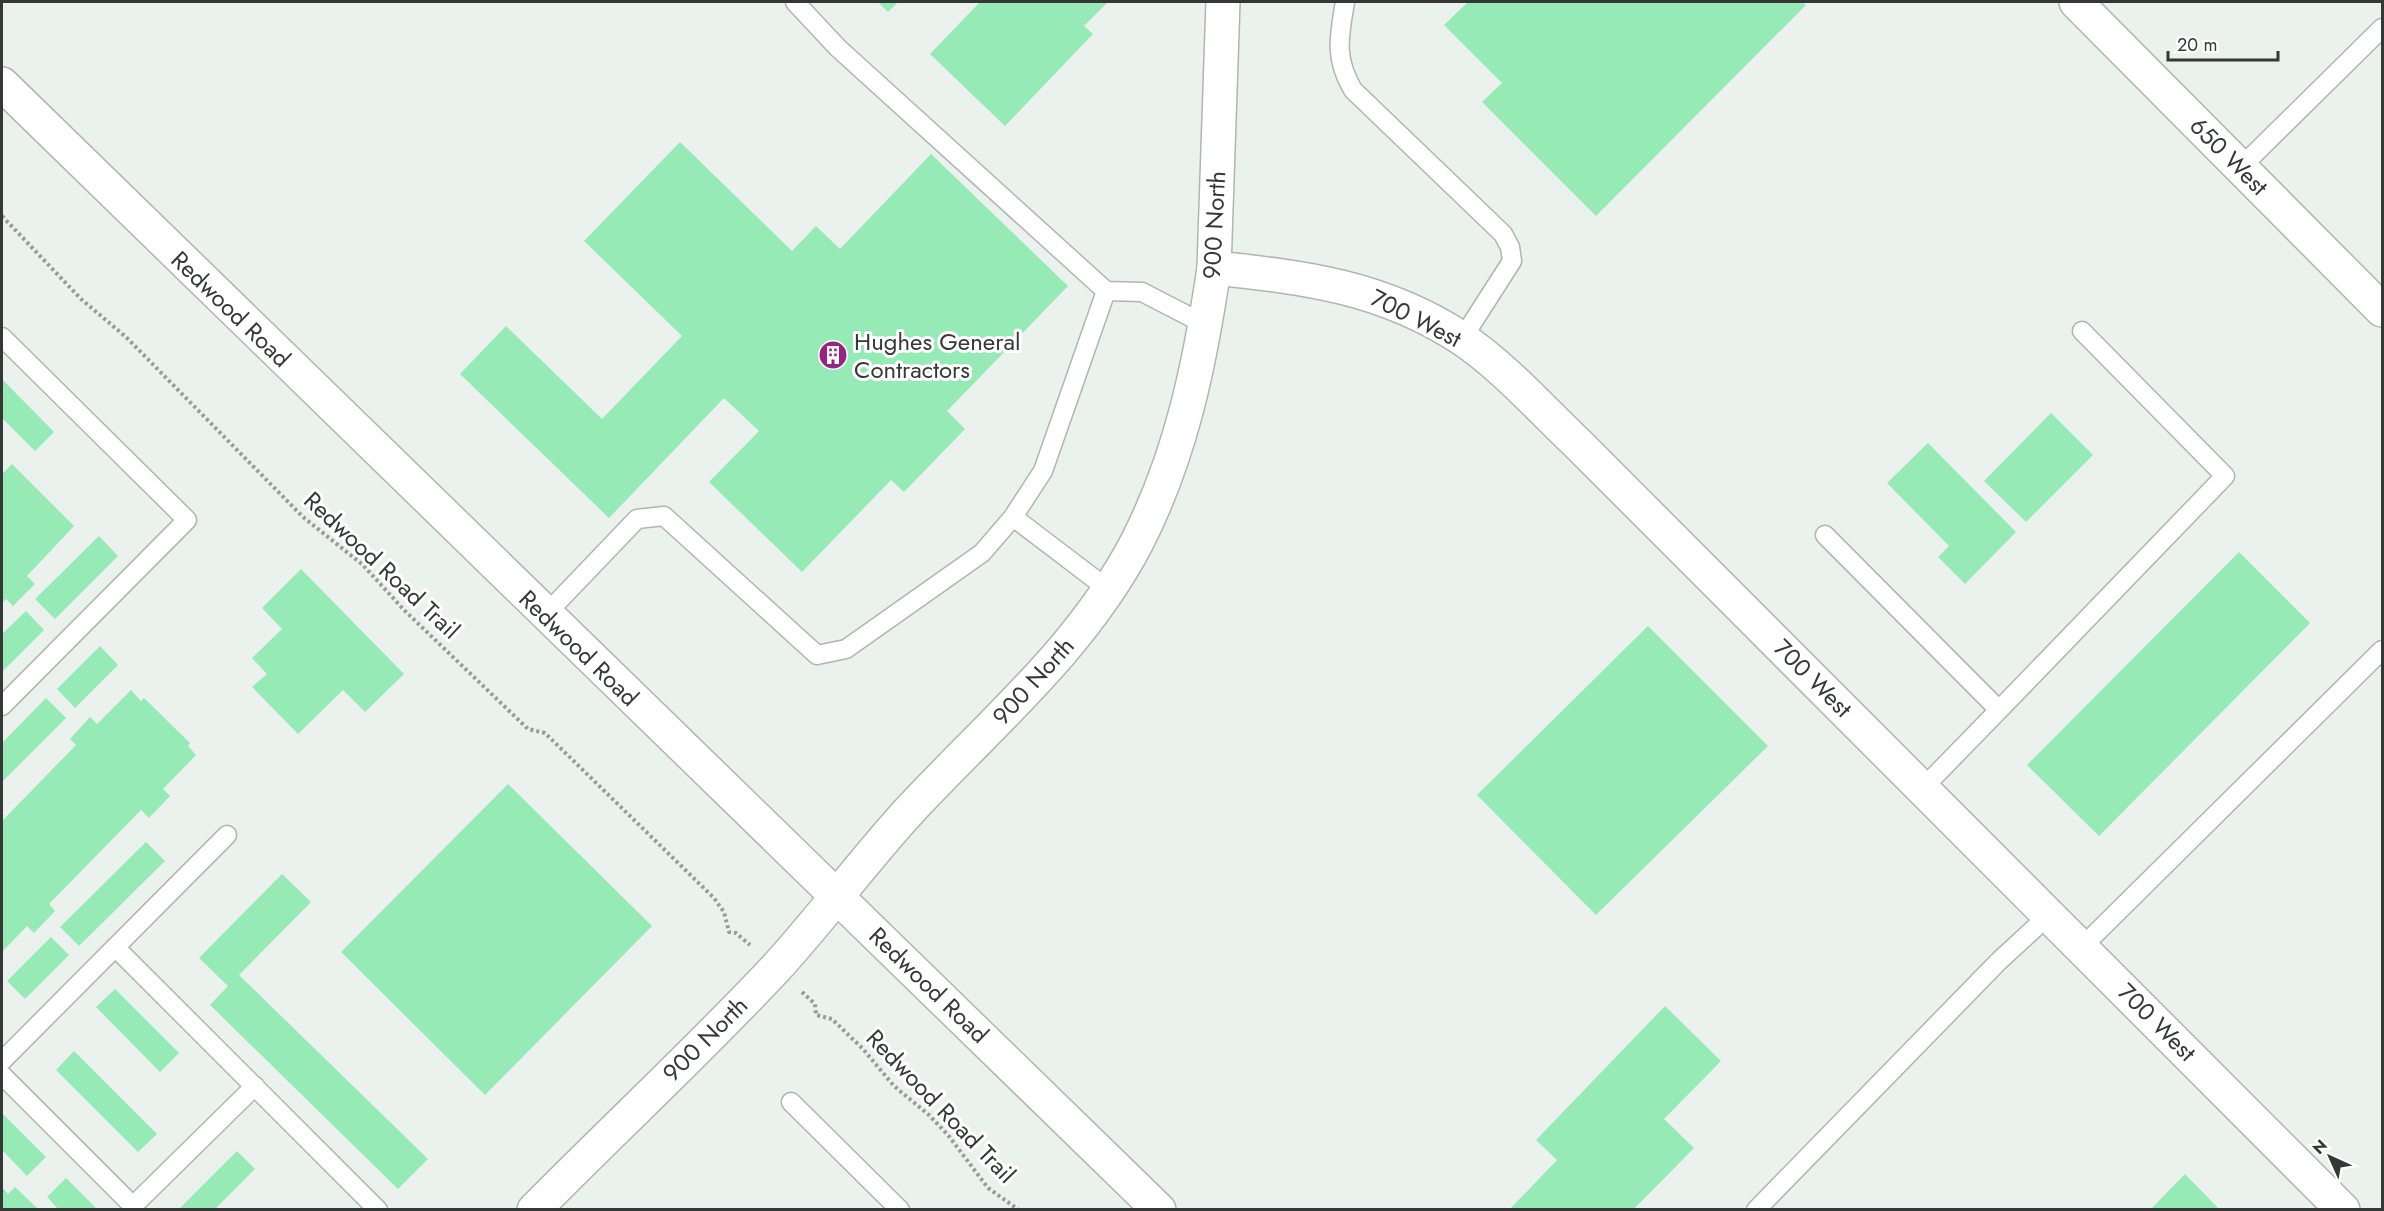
<svg xmlns="http://www.w3.org/2000/svg" width="2384" height="1211" viewBox="0 0 2384 1211" font-family="Jost,sans-serif">
	<style>
		.building { fill: #95eab5 }
		.lines { fill: none; stroke-linecap: round; stroke-linejoin: round }
		.service-casing { stroke: #afb6b2; stroke-width: 21 }
		.minor-casing { stroke: #afb6b2; stroke-width: 36 }
		.tertiary-casing { stroke: #afb6b2; stroke-width: 36 }
		.secondary-casing { stroke: #afb6b2; stroke-width: 36 }
		.path { stroke: #979c98; stroke-width: 4; stroke-dasharray: 3 3; stroke-linecap: butt }
		.service { stroke: #fff; stroke-width: 18 }
		.minor { stroke: #fff; stroke-width: 33 }
		.tertiary { stroke: #fff; stroke-width: 33 }
		.secondary { stroke: #fff; stroke-width: 33 }
		.labels { text-anchor: middle; dominant-baseline: central; stroke-width: 6; stroke-linejoin: round; paint-order: stroke }
		.street-label { font-size: 24px; fill: #353836; stroke: #fff }
		.poi-label { font-size: 24px; fill: #353836; stroke: #fff; text-anchor: start }
	</style>
	<rect width="100%" height="100%" fill="#ebf2ed"/>
	<path class="building" d="M 878,2 L 898,2 L 888,12 Z
		M 980,2 L 1108,2 L 1084,26 L 1093,34 L 1005,126 L 930,54 Z
		M 1468,2 L 1802,2 L 1806,5 L 1596,216 L 1482,102 L 1502,83 L 1444,25 Z
		M 680,142 L 792,251 L 816,226 L 840,249 L 931,154 L 1068,286 L 947,411 L 965,429 L 904,492 L 891,480 L 802,572 L 709,482 L 759,431 L 724,398 L 609,518 L 460,374 L 506,326 L 602,419 L 682,336 L 584,241 Z
		M 2,379 L 54,432 L 35,451 L 2,418 Z
		M 2051,413 L 2093,455 L 2026,522 L 1984,481 Z
		M 1928,443 L 2016,532 L 1965,584 L 1938,557 L 1949,546 L 1887,483 Z
		M 12,464 L 74,526 L 27,576 L 35,584 L 13,606 L 6,599 L 2,603 L 2,474 Z
		M 99,536 L 118,556 L 55,619 L 35,599 Z
		M 2239,552 L 2310,623 L 2099,836 L 2027,765 Z
		M 301,569 L 404,674 L 365,712 L 343,690 L 298,734 L 252,687 L 267,674 L 252,658 L 282,629 L 262,608 Z
		M 26,611 L 44,630 L 2,672 L 2,634 Z
		M 1648,626 L 1768,746 L 1596,915 L 1477,795 Z
		M 100,646 L 118,665 L 75,708 L 57,689 Z
		M 131,690 L 141,701 L 144,698 L 190,743 L 188,746 L 196,755 L 163,789 L 170,796 L 149,818 L 141,810 L 49,904 L 55,911 L 34,933 L 27,926 L 2,952 L 2,821 L 76,745 L 70,739 L 90,717 L 97,724 Z
		M 46,698 L 66,718 L 2,782 L 2,743 Z
		M 508,784 L 652,926 L 485,1095 L 341,952 Z
		M 146,842 L 165,861 L 79,946 L 60,927 Z
		M 282,874 L 311,902 L 239,975 L 428,1159 L 398,1189 L 210,1005 L 228,986 L 199,958 Z
		M 51,937 L 69,955 L 25,999 L 7,981 Z
		M 115,989 L 179,1053 L 160,1072 L 96,1007 Z
		M 1665,1006 L 1721,1061 L 1664,1119 L 1694,1148 L 1633,1210 L 1509,1210 L 1557,1160 L 1536,1140 Z
		M 74,1051 L 157,1134 L 138,1152 L 56,1070 Z
		M 2,1113 L 46,1157 L 27,1176 L 2,1150 Z
		M 237,1151 L 255,1169 L 214,1210 L 178,1210 Z
		M 2185,1174 L 2220,1210 L 2150,1210 Z
		M 66,1178 L 98,1210 L 59,1210 L 47,1197 Z
		M 2,1187 L 8,1194 L 15,1187 L 37,1208 L 2,1210 Z"/>
	<g class="lines">
		<g class="service-casing">
			<path id="service" d="M 795,2 L 838,48 L 1106,291
				M 1345,2 C 1339,37 1334,58 1353,90 L 1503,234 L 1510,247 L 1512,261 L 1462,339
				M 2241,167 L 2382,28
				M 2,337 L 187,520 L 2,706
				M 1825,535 L 1999,710 L 1923,788
				M 1109,590 L 1013,517 L 1043,471 L 1106,291 L 1142,292 L 1206,325
				M 545,615 L 637,519 L 664,516 L 817,655 L 846,649 L 982,553 L 1013,517
				M 1999,710 L 2225,476 L 2082,331
				M 115,947 L 378,1210
				M 2082,947 L 2382,650
				M 2,1061 L 227,835
				M 2,1075 L 133,1206 L 255,1086
				M 791,1102 L 900,1210
				M 1756,1210 L 1999,961 L 2049,915"/>
		</g>
		<g class="minor-casing">
			<path id="minor" d="M 2076,2 L 2382,310
				M 1214,268 L 1223,2"/>
		</g>
		<g class="tertiary-casing">
			<path id="tertiary" d="M 534,1210 C 614,1129 697,1052 775,969 C 822,918 863,861 910,810 C 990,724 1082,648 1137,542 C 1181,456 1200,364 1214,268 C 1304,277 1383,287 1461,338 C 1503,366 1539,407 1576,442 L 2343,1210"/>
		</g>
		<g class="secondary-casing">
			<path id="secondary" d="M 2,84 L 1159,1210"/>
		</g>
		<path class="path" d="M 2,216 L 81,299 L 126,337 L 303,517 L 363,565 L 404,610 L 528,729 L 545,733 L 714,898 L 724,912 L 729,932 L 736,933 L 750,945
			M 802,992 L 815,1004 L 816,1015 L 832,1019 L 863,1049 L 894,1086 L 929,1115 L 948,1135 L 988,1188 L 1019,1210"/>
		<use href="#service" class="service"/>
		<use href="#minor" class="minor"/>
		<use href="#tertiary" class="tertiary"/>
		<use href="#secondary" class="secondary"/>
	</g>
	<defs>
		<g id="building-disc" transform="scale(1.5)"><circle r="9.5" fill="#962483" stroke="#fff"/><path d="M-4-6H4V6H1V3H-1V6H-4ZM-2.5-4.3h1.7v1.8h-1.7ZM.8-4.3h1.7v1.8H.8ZM-2.5-1h1.7V.8h-1.7ZM.8-1h1.7V.8H.8Z" fill="#fff"/></g>
	</defs>
	<g fill-rule="evenodd">
		<use href="#building-disc" x="833" y="355"/>
	</g>
	<g class="labels">
		<g class="street-label">
			<text transform="translate(2229 156) rotate(45)">650 West</text>
			<text transform="translate(1214 225) rotate(-87)">900 North</text>
			<text transform="translate(231 309) rotate(44)">Redwood Road</text>
			<text transform="translate(1416 318) rotate(27)">700 West</text>
			<text transform="translate(382 565) rotate(43)">Redwood Road Trail</text>
			<text transform="translate(579 648) rotate(44)">Redwood Road</text>
			<text transform="translate(1813 678) rotate(45)">700 West</text>
			<text transform="translate(1033 681) rotate(-48)">900 North</text>
			<text transform="translate(929 985) rotate(44)">Redwood Road</text>
			<text transform="translate(2157 1022) rotate(45)">700 West</text>
			<text transform="translate(705 1039) rotate(-45)">900 North</text>
			<text transform="translate(941 1106) rotate(46)">Redwood Road Trail</text>
		</g>
		<g class="poi-label">
			<text x="854" y="341">Hughes General<tspan x="854" dy="28">Contractors</tspan></text>
		</g>
	</g>
	<rect width="2384" height="1211" fill="none" stroke="#353836" stroke-width="6"/>
	<g transform="translate(2330 1157) rotate(315)" stroke="#ffffff" stroke-width="4.5" paint-order="stroke">
	<path d="M0-4.5L10 22L0 15L-10 22Z" fill="#353836"/>
	<text y="-9" font-size="16" font-weight="bold" text-anchor="middle" fill="#353836">N</text>
	</g>
	<path d="M2168 51v9h110v-9" fill="none" stroke="#353836" stroke-width="3"/>
	<text x="2177" y="51" font-size="18" fill="#353836" stroke="#ffffff" stroke-width="4.5" paint-order="stroke">20 m</text>
</svg>
